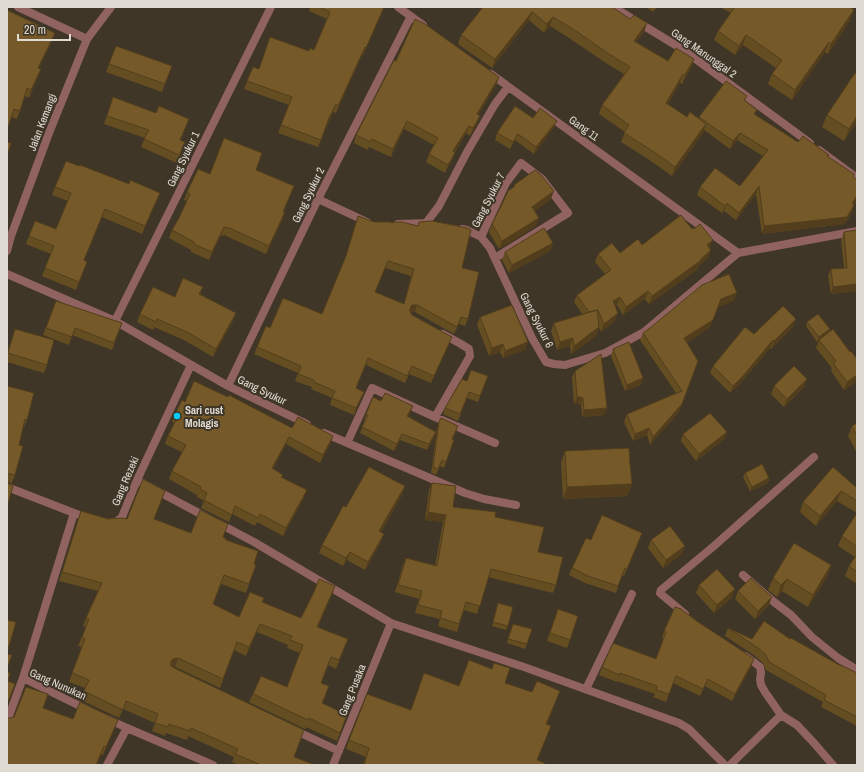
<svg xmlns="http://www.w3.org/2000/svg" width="864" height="772" viewBox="0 0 864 772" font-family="'Archivo Narrow',sans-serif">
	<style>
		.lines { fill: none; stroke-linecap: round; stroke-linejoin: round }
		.minor { stroke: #916360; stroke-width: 8 }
		.tertiary { stroke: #916360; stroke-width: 8 }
		.wall { fill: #654d22; fill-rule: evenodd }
		.shaded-wall { fill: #523e1c }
		.building { fill: #755928; stroke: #523e1c; fill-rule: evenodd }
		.poi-dot { fill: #06cbf9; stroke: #3f3627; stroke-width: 1.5 }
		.labels { text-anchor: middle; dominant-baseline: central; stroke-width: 4; stroke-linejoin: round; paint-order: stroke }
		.street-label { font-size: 11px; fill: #e0dbd2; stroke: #3f3627 }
		.poi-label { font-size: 11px; font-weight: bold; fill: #e0dbd2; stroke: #3f3627; text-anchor: start }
	</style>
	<rect width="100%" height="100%" fill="#3f3627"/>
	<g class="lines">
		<path class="minor" d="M 18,7 L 87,39
			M 398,7 L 423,25
			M 613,7 L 682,49 L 810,143
			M 491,74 L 738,253
			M 819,150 L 857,178
			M 318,199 L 367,222
			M 426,223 L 439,206 L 467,152 L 495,104 L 508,87
			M 398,224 L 429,223
			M 462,229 L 467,230 L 481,237 L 490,248 L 532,338 L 546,362 L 554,364 L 565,365 L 605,353 L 644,332 L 738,253 L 857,231
			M 481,237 L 506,183 L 521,163 L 542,179 L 568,213 L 495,258
			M 7,274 L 115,321 L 228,386 L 307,424
			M 115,321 L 271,7
			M 228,386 L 318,199 L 411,16
			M 435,417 L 470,356 L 469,349 L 461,344 L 443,334
			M 324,433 L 465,493 L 484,499 L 516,505
			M 347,443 L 372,388 L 435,417 L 495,443
			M 137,480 L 208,518
			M 7,487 L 74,513 L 89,518
			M 112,522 L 116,522 L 122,517 L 137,480 L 191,365
			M 218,523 L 254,542 L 391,623 L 524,667 L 679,723 L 689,729 L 725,765
			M 743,575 L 774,602 L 791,615 L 812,637 L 838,658 L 857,670
			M 685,614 L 661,594 L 660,593 L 661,590 L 714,546 L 814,457
			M 745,656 L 755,663 L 760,667 L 761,673 L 760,679 L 761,685 L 765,692 L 781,715 L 797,725 L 814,743 L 833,765
			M 23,678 L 88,710
			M 586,689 L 632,594
			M 108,719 L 127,728 L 213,765
			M 7,721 L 23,678 L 74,513
			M 294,730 L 339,751
			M 107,765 L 127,728
			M 333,765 L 391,623
			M 730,765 L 781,715"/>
		<path class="tertiary" d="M 7,251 L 11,236 L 49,133 L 87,39 L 111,7"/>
	</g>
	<path class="wall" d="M 307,7 L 384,7 L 363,55 L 362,55 L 336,113 L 333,112 L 318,147 L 278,133 L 289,105 L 244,89 L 253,67 L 259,69 L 309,51 L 314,50 L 327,19 L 309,11 L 310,8 Z
		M 483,7 L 630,19 L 647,23 L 644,32 L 636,42 L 668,61 L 694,59 L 691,68 L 682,84 L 680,83 L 668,104 L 687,117 L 699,119 L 699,117 L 745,101 L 755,115 L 798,142 L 829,155 L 828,157 L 853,177 L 854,205 L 852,212 L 845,224 L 762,234 L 756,194 L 736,220 L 724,211 L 722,213 L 697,195 L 700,187 L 740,186 L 763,156 L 737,140 L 730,149 L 704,130 L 703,133 L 672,176 L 648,159 L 621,142 L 625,132 L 599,114 L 602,105 L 624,74 L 606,63 L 569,38 L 550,26 L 544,33 L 529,20 L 492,68 L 458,44 L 461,35 Z
		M 646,7 L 657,7 L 653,12 Z
		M 720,7 L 850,7 L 851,19 L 828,54 L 825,52 L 792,100 L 768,84 L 772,74 L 776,68 L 743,45 L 735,55 L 714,40 L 718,31 L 731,13 Z
		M 7,10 L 52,41 L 39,68 L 41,69 L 38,77 L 29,98 L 25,96 L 17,119 L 11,117 Z
		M 116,46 L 172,66 L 162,92 L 106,72 Z
		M 396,61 L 499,77 L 496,85 L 478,115 L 477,124 L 470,136 L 466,133 L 455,152 L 455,153 L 452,160 L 445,173 L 426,162 L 429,154 L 434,145 L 404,129 L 391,157 L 369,147 L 368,150 L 354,143 L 356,135 Z
		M 857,74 L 857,122 L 844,141 L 822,127 L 827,115 Z
		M 113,97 L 186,127 L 181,140 L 182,150 L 177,163 L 141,147 L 145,138 L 104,124 Z
		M 533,118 L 554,127 L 534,154 L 515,140 L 510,149 L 495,140 L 497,133 Z
		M 79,166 L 129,184 L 160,193 L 142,234 L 102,217 L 84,260 L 87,262 L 76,290 L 42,276 L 51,254 L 26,244 L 29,236 L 56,229 L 68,201 L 52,195 L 55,187 Z
		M 256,170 L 294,186 L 283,212 L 282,221 L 266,254 L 224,235 L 223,236 L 221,235 L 209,260 L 191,252 L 191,250 L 169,238 L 172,230 L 179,218 L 187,202 L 184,200 L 187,192 L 210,174 Z
		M 514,185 L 551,199 L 535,211 L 536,226 L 499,249 L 489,232 L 492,224 L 508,191 L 514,187 Z
		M 358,216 L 374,222 L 393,223 L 418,226 L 419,222 L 462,268 L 468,319 L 465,326 L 459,324 L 454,334 L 415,312 L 410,312 L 412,315 L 449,344 L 431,383 L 409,374 L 405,383 L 366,365 L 356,388 L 361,399 L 354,415 L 330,405 L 332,398 L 311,389 L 312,387 L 295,381 L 298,373 L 254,354 L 257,347 L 270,328 L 322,314 L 345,260 ZM 385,268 L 411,276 L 404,304 L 375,292 Z
		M 692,229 L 710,248 L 708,258 L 698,266 L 698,269 L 649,304 L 645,299 L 623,315 L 617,305 L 615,306 L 615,321 L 601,332 L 599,327 L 596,336 L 571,354 L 570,346 L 557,350 L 551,331 L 554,323 L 583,315 L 574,302 L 577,295 L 605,274 L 595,262 L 598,254 L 620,253 L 642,245 Z
		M 857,230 L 857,291 L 831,294 L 828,276 L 831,269 L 844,268 L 841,240 L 844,232 Z
		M 553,243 L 550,251 L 509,273 L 502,260 L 505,252 Z
		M 203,287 L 200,294 L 236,313 L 233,321 L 213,357 L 184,340 L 154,327 L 153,330 L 137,322 L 140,314 L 175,297 Z
		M 56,301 L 122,323 L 112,350 L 72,335 L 69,345 L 43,335 Z
		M 734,301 L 718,307 L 710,327 L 686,343 L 698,361 L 679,412 L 650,445 L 647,435 L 633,441 L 624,422 L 627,414 L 676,393 L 640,340 L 643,333 Z
		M 480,317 L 525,350 L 503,358 L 500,352 L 489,356 L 477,325 Z
		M 807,322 L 829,332 L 850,352 L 857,359 L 857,381 L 844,390 L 831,371 L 832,368 L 816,348 L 819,340 L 817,342 L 806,326 Z
		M 793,327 L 771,349 L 770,348 L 740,384 L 730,393 L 710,373 L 713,366 Z
		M 15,329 L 47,365 L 44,373 L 7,362 L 7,353 Z
		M 613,349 L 643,378 L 641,385 L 625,391 L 611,356 Z
		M 575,371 L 607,408 L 604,415 L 582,417 L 581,404 L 579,405 L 579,403 L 574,404 L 572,377 Z
		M 488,376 L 478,402 L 467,398 L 458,421 L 443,414 L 445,408 Z
		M 807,379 L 804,387 L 784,407 L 771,394 L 774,386 Z
		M 7,386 L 27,420 L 24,427 L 23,427 L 19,445 L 15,475 L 12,483 L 7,482 Z
		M 381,401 L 413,406 L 408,417 L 434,438 L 427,450 L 400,440 L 394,451 L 360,433 L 365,420 L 364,420 L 366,414 Z
		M 185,402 L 292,428 L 333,436 L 330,444 L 320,463 L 286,444 L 273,469 L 304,498 L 283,536 L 257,522 L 255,526 L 232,514 L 229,522 L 201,508 L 204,501 L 197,497 L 197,495 L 169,479 L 172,471 L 182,452 L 165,444 L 168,436 L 174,423 L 172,422 L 175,414 Z
		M 441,418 L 458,426 L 452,439 L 454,440 L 444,468 L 440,466 L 436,475 L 431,473 L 437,429 Z
		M 857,423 L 857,453 L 848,436 L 852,426 Z
		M 727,432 L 724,439 L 696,461 L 681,441 L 683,434 Z
		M 565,451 L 630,463 L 632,484 L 627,496 L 563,499 L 561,463 Z
		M 833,467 L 857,488 L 857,584 L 845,576 L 849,566 L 855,557 L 838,546 L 842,536 L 857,513 L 837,501 L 816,526 L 800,512 L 803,502 Z
		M 745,473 L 769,478 L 768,483 L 750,491 L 743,477 Z
		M 432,483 L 453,507 L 495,517 L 538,552 L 556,585 L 553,593 L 488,577 L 477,614 L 464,610 L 457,632 L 438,626 L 440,619 L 415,613 L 419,599 L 395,592 L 403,565 L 406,558 L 435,566 L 443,522 L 425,520 L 429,490 Z
		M 405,486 L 402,495 L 381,532 L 381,542 L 365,570 L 347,560 L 343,566 L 319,553 L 322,545 L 346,507 Z
		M 81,511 L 108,519 L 154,519 L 191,533 L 223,537 L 254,564 L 256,565 L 246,593 L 221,584 L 213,604 L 239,617 L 264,598 L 262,602 L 301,618 L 335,586 L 318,627 L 348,639 L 336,669 L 328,665 L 321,683 L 326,695 L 322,704 L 347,715 L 337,741 L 306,727 L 305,729 L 249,702 L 253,694 L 287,687 L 300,653 L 287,648 L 288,645 L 257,632 L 246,656 L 234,650 L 220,688 L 175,667 L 173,667 L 301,739 L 294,757 L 315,765 L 238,765 L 232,762 L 234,757 L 188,736 L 187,740 L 166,733 L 165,736 L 152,731 L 155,723 L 123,709 L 119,718 L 81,700 L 85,688 L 69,682 L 82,647 L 78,646 L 86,627 L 83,626 L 86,618 L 98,591 L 59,581 Z
		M 642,533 L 624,576 L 622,575 L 616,593 L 585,583 L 569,575 L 572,568 L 591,540 Z
		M 651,540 L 685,546 L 682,554 L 663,568 L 648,548 Z
		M 831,565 L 827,577 L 808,607 L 782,591 L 777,597 L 768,590 L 773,578 Z
		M 699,585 L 732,598 L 714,613 L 696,593 Z
		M 738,591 L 769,605 L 755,619 L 735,599 Z
		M 498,603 L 508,626 L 506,630 L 492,626 Z
		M 555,617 L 570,640 L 567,648 L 547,641 Z
		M 513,624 L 532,629 L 525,649 L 507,643 Z
		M 728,628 L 752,639 L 790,639 L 841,666 L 857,673 L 857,726 L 821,707 L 823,702 L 766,670 L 763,663 L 755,656 L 725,636 Z
		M 664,631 L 751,667 L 732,701 L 705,686 L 700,696 L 673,683 L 666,702 L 653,697 L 655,694 L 617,681 L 617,682 L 599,675 L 602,667 L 656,659 L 663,639 L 662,639 Z
		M 505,683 L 532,692 L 557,699 L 547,724 L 551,726 L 537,760 L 544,765 L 363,765 L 366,757 L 346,749 L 349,740 L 411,710 L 459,686 Z
		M 43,708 L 73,719 L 118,720 L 103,755 L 101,754 L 97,765 L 7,765 L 8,718 L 11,718 Z"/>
	<path class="shaded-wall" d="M 384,7 L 382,14 L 363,55 L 366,48 Z
		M 854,10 L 851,19 L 828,54 L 831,44 Z
		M 532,12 L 529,20 L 492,68 L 495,59 Z
		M 553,17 L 550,26 L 544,33 L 547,24 Z
		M 647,23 L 644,32 L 630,49 L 634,41 Z
		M 55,33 L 52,41 L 35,76 L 38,68 Z
		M 746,35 L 743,45 L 735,55 L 739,46 Z
		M 829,42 L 825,52 L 792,100 L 795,90 Z
		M 365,47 L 362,55 L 336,113 L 338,106 Z
		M 694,59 L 691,68 L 682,84 L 685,75 Z
		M 41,69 L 38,77 L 29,98 L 31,90 Z
		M 683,74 L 680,83 L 663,112 L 666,103 Z
		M 499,77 L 496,85 L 474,122 L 477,114 Z
		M 336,104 L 333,112 L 318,147 L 329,118 Z
		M 480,116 L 477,124 L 470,136 L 473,128 Z
		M 857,116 L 857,122 L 844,141 L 849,129 Z
		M 189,119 L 186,127 L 177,148 L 180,140 Z
		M 407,121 L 404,129 L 391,157 L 393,149 Z
		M 557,121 L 554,127 L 534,154 L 536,147 Z
		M 706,124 L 703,133 L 672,176 L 675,167 Z
		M 469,126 L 466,133 L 450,159 L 453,151 Z
		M 740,133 L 737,140 L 730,149 L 733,141 Z
		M 518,134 L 515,140 L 510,149 L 513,142 Z
		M 455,153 L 452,160 L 445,173 L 448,165 Z
		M 759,186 L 756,194 L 736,220 L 739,213 Z
		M 554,191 L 551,199 L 530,215 L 532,207 Z
		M 160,193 L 157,201 L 142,234 L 145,226 Z
		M 857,196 L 857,200 L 849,211 L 852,203 Z
		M 727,203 L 724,211 L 722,213 L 725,206 Z
		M 854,205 L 852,212 L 845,224 L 762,234 L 764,226 Z
		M 105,209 L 102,217 L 81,268 L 84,260 Z
		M 285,212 L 282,221 L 266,254 L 269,246 Z
		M 539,218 L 536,226 L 499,249 L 502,241 Z
		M 224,227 L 221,235 L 209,260 L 212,252 Z
		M 713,240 L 710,248 L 704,253 L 707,245 Z
		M 553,243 L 550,251 L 509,273 L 512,265 Z
		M 711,250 L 708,258 L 698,266 L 698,269 L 649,304 L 652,296 L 700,260 Z
		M 857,284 L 857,291 L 831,294 L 833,287 Z
		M 648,291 L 645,299 L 623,315 L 626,307 Z
		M 737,293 L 734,301 L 718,307 L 721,299 Z
		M 620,297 L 617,305 L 610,309 L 613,301 Z
		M 412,305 L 417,305 L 415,312 L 410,312 L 410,308 Z
		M 236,313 L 233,321 L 213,357 L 216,349 Z
		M 618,313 L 615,321 L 601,332 L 604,324 Z
		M 796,319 L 793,327 L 771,349 L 774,341 Z
		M 713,320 L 710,327 L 681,346 L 684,338 Z
		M 599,327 L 596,336 L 571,354 L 574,346 Z
		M 830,329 L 829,333 L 817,342 L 819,337 Z
		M 573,338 L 570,346 L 557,350 L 560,342 Z
		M 773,340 L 770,348 L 740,384 L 730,393 L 733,386 Z
		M 528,342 L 525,350 L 503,358 L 505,351 Z
		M 503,344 L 500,352 L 489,356 L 492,348 Z
		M 698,361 L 679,412 L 650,445 L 653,437 L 682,404 Z
		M 857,375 L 857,381 L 844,390 L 847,382 Z
		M 643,378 L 641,385 L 625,391 L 627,385 Z
		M 807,379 L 804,387 L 784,407 L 787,399 Z
		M 364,392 L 361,399 L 354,415 L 356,408 Z
		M 577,397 L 581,397 L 579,403 L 574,404 Z
		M 581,398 L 583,398 L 581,404 L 579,405 Z
		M 413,406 L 410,412 L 405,423 L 407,416 Z
		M 607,408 L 604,415 L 582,417 L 584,410 Z
		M 649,428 L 647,435 L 633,441 L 635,434 Z
		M 436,432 L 434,438 L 427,450 L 429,444 Z
		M 727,432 L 724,439 L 696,461 L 699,454 Z
		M 402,434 L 400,440 L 394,451 L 397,444 Z
		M 333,436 L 330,444 L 320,463 L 323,455 Z
		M 289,437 L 286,444 L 269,476 L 272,468 Z
		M 769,478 L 768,483 L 750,491 L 752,487 Z
		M 632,484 L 627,496 L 563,499 L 567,487 Z
		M 405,486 L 402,495 L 376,540 L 379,531 Z
		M 307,490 L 304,498 L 283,536 L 286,528 Z
		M 841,491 L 837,501 L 816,526 L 820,516 Z
		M 428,512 L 446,515 L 443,522 L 425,520 Z
		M 642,533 L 640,540 L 624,576 L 627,569 Z
		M 384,534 L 381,542 L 365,570 L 368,562 Z
		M 685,546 L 682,554 L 663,568 L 666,560 Z
		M 350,552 L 347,560 L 343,566 L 346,558 Z
		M 831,565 L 827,577 L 808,607 L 813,595 Z
		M 787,579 L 782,591 L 777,597 L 781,585 Z
		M 335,586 L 332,595 L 314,635 L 317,627 Z
		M 735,589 L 732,598 L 714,613 L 717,605 Z
		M 772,597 L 769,605 L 755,619 L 758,611 Z
		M 260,624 L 257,632 L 246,656 L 249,647 Z
		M 178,658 L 175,667 L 170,667 L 171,661 L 173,659 Z
		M 754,659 L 751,667 L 732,701 L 735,694 Z
		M 708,679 L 705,686 L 700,696 L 703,689 Z
		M 118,720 L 115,728 L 103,755 L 106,747 Z"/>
	<path class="building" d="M 319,7 L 384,7 L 366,48 L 365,47 L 338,106 L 336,104 L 329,118 L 321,140 L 281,125 L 292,97 L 247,81 L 253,67 L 259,69 L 270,37 L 309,51 L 310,48 L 314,50 L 330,12 Z
		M 483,7 L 612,7 L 630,19 L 634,15 L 647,23 L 634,41 L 668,61 L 676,48 L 694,59 L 685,75 L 683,74 L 666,103 L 687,117 L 690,112 L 706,124 L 675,167 L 651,150 L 624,133 L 629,125 L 602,105 L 630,67 L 609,54 L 573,29 L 553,17 L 547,24 L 532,12 L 495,59 L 461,35 Z
		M 735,7 L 850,7 L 854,10 L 831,44 L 829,42 L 795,90 L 772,74 L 782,60 L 746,35 L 739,46 L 718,31 Z
		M 7,10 L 55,33 L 38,68 L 41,69 L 31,90 L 27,88 L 20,111 L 14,109 L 7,130 Z
		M 415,19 L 425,24 L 499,77 L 477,114 L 480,116 L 473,128 L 469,126 L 453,151 L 455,153 L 448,165 L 429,154 L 438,138 L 407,121 L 393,149 L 372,139 L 370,142 L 356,135 L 394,60 L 396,61 Z
		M 116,46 L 172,66 L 165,84 L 109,64 Z
		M 855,73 L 857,74 L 857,116 L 849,129 L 827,115 Z
		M 726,81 L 747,96 L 744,100 L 757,110 L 754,114 L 798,142 L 803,136 L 829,155 L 827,156 L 854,174 L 853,177 L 857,180 L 857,196 L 852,203 L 854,205 L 847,217 L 764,226 L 759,186 L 739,213 L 727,203 L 725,206 L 700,187 L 715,168 L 740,186 L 768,150 L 740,133 L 733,141 L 699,117 Z
		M 113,97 L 156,113 L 159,106 L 189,119 L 180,140 L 185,142 L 179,155 L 144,139 L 149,130 L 107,116 Z
		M 515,106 L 533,118 L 540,108 L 557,121 L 536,147 L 518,134 L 513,142 L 497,133 Z
		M 224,138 L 262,153 L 256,170 L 294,186 L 283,212 L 285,212 L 269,246 L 227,227 L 226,228 L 224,227 L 212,252 L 194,244 L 194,242 L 172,230 L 179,218 L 190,194 L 187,192 L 198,169 L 210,174 Z
		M 7,142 L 11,143 L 7,157 Z
		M 66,161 L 79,166 L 80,165 L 129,184 L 130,180 L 160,193 L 145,226 L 105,209 L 84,260 L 87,262 L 79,282 L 45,268 L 54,246 L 29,236 L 35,221 L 56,229 L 71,193 L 55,187 Z
		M 535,170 L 541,175 L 554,191 L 532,207 L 539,218 L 502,241 L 492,224 L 503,202 L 504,201 L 504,200 L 508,191 L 515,186 L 514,185 Z
		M 681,215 L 692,229 L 693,227 L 694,229 L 700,224 L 713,240 L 707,245 L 711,250 L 700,260 L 700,261 L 652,296 L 648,291 L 626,307 L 620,297 L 613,301 L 618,313 L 604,324 L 598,310 L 589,312 L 577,295 L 611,270 L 598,254 L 612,243 L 620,253 L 638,239 L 642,245 Z
		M 358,216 L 374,222 L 390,222 L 393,223 L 393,222 L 402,222 L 418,226 L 419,222 L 432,221 L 468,228 L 471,230 L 462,268 L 479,272 L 468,319 L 461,317 L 457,327 L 417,305 L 412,305 L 410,308 L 410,312 L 412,315 L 452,337 L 434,376 L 412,366 L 407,376 L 368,358 L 356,388 L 364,392 L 356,408 L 332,398 L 335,391 L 314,382 L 314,380 L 298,374 L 301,366 L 257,347 L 266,326 L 270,328 L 283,298 L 322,314 L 346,256 ZM 388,261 L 414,269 L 404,304 L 375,292 Z
		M 544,228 L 553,243 L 512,265 L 505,252 Z
		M 857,230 L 857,284 L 833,287 L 831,269 L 847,268 L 844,232 Z
		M 729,274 L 737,293 L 721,299 L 713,320 L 684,338 L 698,361 L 682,404 L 653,437 L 649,428 L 635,434 L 627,414 L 682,391 L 643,333 L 650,328 L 702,285 Z
		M 183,278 L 203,287 L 199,294 L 236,313 L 216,349 L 187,332 L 157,319 L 156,322 L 140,314 L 153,287 L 175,297 Z
		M 56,301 L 122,323 L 114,343 L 75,328 L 72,337 L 46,328 Z
		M 512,305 L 528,342 L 505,351 L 503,344 L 492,348 L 480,317 Z
		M 783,306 L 796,319 L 774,341 L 773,340 L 743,376 L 733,386 L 713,366 L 745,327 L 754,334 Z
		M 597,310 L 599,327 L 574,346 L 573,338 L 560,342 L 554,323 Z
		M 818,314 L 830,329 L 819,337 L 807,322 Z
		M 15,329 L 54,340 L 47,365 L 8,353 Z
		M 833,329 L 850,352 L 851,351 L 857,359 L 857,375 L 847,382 L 833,363 L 836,361 L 819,340 Z
		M 629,342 L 643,378 L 627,385 L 613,349 Z
		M 601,354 L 607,408 L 584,410 L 583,398 L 581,398 L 581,397 L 577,397 L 575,371 Z
		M 794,366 L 807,379 L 787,399 L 774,386 Z
		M 471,370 L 488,376 L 480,396 L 469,392 L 460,414 L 445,408 L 462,379 L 467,381 Z
		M 194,381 L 228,397 L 229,395 L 292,428 L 298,417 L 333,436 L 323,455 L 289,437 L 272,468 L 283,475 L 281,477 L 307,490 L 286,528 L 260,514 L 258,518 L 235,506 L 232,515 L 204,500 L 207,493 L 200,489 L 201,487 L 172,471 L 186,445 L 168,436 L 178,416 L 175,414 L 182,400 L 185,402 Z
		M 7,386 L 34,393 L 27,420 L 25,419 L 19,445 L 23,446 L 15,475 L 9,474 L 7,475 Z
		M 385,393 L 413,406 L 407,416 L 436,432 L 429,444 L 402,434 L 397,444 L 362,427 L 368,415 L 366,414 L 373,397 L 381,401 Z
		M 710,413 L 727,432 L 699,454 L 683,434 Z
		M 441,418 L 458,426 L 452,439 L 454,440 L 446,462 L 442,460 L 438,469 L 433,467 L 439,422 Z
		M 857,423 L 857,436 L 852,426 Z
		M 629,448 L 630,462 L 629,463 L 630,464 L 632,484 L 567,487 L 565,451 Z
		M 762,464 L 769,478 L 752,487 L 745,473 Z
		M 369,467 L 405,486 L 379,531 L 384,534 L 368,562 L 350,552 L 346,558 L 322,545 L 343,506 L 346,507 Z
		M 833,467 L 857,488 L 857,501 L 841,491 L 820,516 L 803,502 Z
		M 143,479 L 165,491 L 154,519 L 191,533 L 200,510 L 228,524 L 223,537 L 226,539 L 226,540 L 258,551 L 254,564 L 256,565 L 249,584 L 224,575 L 213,604 L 239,617 L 250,592 L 264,598 L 262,602 L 301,618 L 314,592 L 319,579 L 335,586 L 317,627 L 348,639 L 339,660 L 331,657 L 321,683 L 329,686 L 322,703 L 347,715 L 340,733 L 309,718 L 308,720 L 253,694 L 261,676 L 287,687 L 303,645 L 290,640 L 292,636 L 260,624 L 249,647 L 237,642 L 223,679 L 178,658 L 173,659 L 171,661 L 171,666 L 174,668 L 304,730 L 294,757 L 315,765 L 261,765 L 235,754 L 238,749 L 191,728 L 190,731 L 169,724 L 168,727 L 155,723 L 158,714 L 126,701 L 123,710 L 84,691 L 89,680 L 72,673 L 85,639 L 82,637 L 89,619 L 86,618 L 102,583 L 62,572 L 81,511 L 108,519 L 122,518 L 127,519 Z
		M 7,483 L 13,486 L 7,507 Z
		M 432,483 L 456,486 L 453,507 L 496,512 L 495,517 L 544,527 L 538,552 L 563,557 L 556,585 L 491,569 L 480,606 L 466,602 L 459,624 L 440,618 L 442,611 L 418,605 L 422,591 L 398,585 L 406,558 L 437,566 L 446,515 L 428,512 Z
		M 857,513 L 857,547 L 842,536 Z
		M 602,515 L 642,533 L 627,569 L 625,568 L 618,586 L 588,576 L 572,568 L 586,538 L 591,540 Z
		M 670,526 L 685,546 L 666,560 L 651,540 Z
		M 794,543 L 831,565 L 813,595 L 787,579 L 781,585 L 773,578 Z
		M 857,554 L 857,572 L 849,566 Z
		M 717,569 L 735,589 L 717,605 L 699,585 Z
		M 751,578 L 772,597 L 758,611 L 738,591 Z
		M 498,603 L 513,607 L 508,626 L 493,622 Z
		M 675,607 L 681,609 L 698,622 L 741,650 L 754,659 L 735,694 L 708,679 L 703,689 L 676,676 L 669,694 L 656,690 L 657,686 L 620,673 L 619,675 L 602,667 L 613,643 L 656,659 L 666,632 L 664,631 Z
		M 558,609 L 578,616 L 570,640 L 550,633 Z
		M 7,620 L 16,622 L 7,653 Z
		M 764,621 L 790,639 L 791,638 L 841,666 L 841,665 L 857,673 L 857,717 L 824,700 L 826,695 L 769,662 L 766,655 L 758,648 L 728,628 L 752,639 Z
		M 513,624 L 532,629 L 527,644 L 508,639 Z
		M 7,654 L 12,655 L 7,669 Z
		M 469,660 L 492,669 L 494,663 L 510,668 L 505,683 L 532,692 L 537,681 L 560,691 L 546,724 L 551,726 L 537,760 L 545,763 L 544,765 L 364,765 L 369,748 L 349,740 L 367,694 L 411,710 L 424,673 L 459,686 Z
		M 7,672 L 10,673 L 8,681 L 15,684 L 7,705 Z
		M 26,687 L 48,694 L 43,708 L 73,719 L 80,702 L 118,720 L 106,747 L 104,746 L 96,765 L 7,765 L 7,717 L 8,718 L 11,718 L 14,717 Z"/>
	<circle class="poi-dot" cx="177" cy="416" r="4"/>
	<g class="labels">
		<g class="street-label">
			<text transform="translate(704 53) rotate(35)">Gang Manunggal 2</text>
			<text transform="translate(42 122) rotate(-69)">Jalan Kemangi</text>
			<text transform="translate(584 128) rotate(36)">Gang 11</text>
			<text transform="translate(183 159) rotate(-64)">Gang Syukur 1</text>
			<text transform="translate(308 195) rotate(-64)">Gang Syukur 2</text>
			<text transform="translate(488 200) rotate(-63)">Gang Syukur 7</text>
			<text transform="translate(537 320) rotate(63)">Gang Syukur 6</text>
			<text transform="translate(262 390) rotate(26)">Gang Syukur</text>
			<text transform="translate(125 481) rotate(-67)">Gang Rezeki</text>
			<text transform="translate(58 684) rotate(24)">Gang Nunukan</text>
			<text transform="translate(352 690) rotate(-68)">Gang Pusaka</text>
		</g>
		<g class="poi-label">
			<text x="185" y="410">Sari cust<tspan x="185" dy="13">Molagis</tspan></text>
		</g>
	</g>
	<rect width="864" height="772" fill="none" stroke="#e0dbd2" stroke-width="16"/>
	<path d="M18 34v6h52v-6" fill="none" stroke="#e0dbd2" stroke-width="2"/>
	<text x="24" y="34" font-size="12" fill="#e0dbd2" stroke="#3f3627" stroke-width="3" paint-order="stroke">20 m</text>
</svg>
